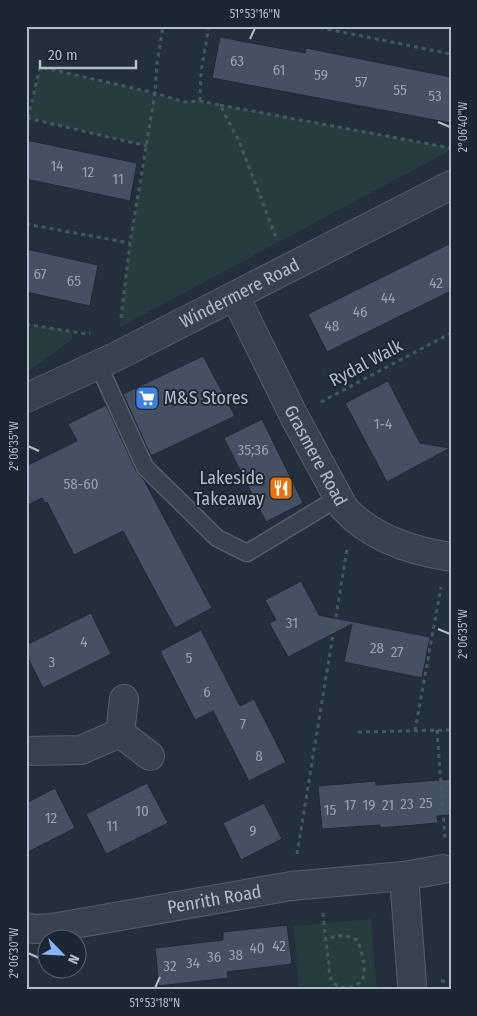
<svg xmlns="http://www.w3.org/2000/svg" width="477" height="1016" viewBox="0 0 477 1016" font-family="'Fira Sans Condensed',sans-serif">
	<style>
		.green { fill: #263c3f }
		.building { fill: #455162; stroke: #1f2835 }
		.lines { fill: none; stroke-linecap: round; stroke-linejoin: round }
		.service-casing { stroke: #565f6c; stroke-width: 19 }
		.minor-casing { stroke: #565f6c; stroke-width: 30 }
		.path { stroke: #44595c; stroke-width: 3; stroke-dasharray: 4 4; stroke-linecap: butt }
		.service { stroke: #38414e; stroke-width: 16 }
		.minor { stroke: #38414e; stroke-width: 28 }
		.ticks { fill: none; stroke: #b4bcc9; stroke-width: 2 }
		.labels { text-anchor: middle; dominant-baseline: central; stroke-width: 4; stroke-linejoin: round; paint-order: stroke }
		.number-label { font-size: 15px; fill: #98a1af }
		.street-label { font-size: 18px; fill: #b4bcc9; stroke: #1d2633 }
		.poi-label { font-size: 18px; fill: #b4bcc9; stroke: #1d2633; text-anchor: start }
		.neatline { fill: none; stroke: #b4bcc9; stroke-width: 2 }
		.ticks-label { font-size: 12px; text-anchor: middle; fill: #b4bcc9 }
	</style>
	<rect width="100%" height="100%" fill="#242f3e"/>
	<path class="green" d="M 40,67 L 155,93 L 184,102 L 200,101 L 220,105 L 451,148 L 451,150 L 120,327 L 130,243 L 147,146 L 28,118 Z
		M 26,324 L 70,331 L 73,339 L 26,373 Z
		M 371,919 L 377,990 L 299,990 L 294,926 Z"/>
	<path class="building" d="M 220,37 L 305,53 L 306,48 L 451,77 L 451,123 L 212,78 Z
		M 26,140 L 137,163 L 130,201 L 26,179 Z
		M 451,243 L 451,291 L 327,352 L 308,314 Z
		M 26,249 L 98,265 L 90,306 L 26,292 Z
		M 203,356 L 235,416 L 151,456 L 123,394 Z
		M 388,381 L 420,443 L 450,448 L 387,482 L 345,403 Z
		M 106,405 L 136,471 L 144,480 L 212,608 L 175,628 L 123,531 L 74,555 L 47,502 L 45,503 L 42,498 L 26,506 L 26,466 L 77,441 L 68,424 Z
		M 262,419 L 303,503 L 266,522 L 224,438 Z
		M 301,581 L 319,615 L 430,637 L 422,678 L 344,662 L 352,624 L 288,657 L 269,623 L 276,620 L 265,600 Z
		M 91,613 L 111,654 L 43,688 L 26,654 L 26,645 Z
		M 201,630 L 240,706 L 254,699 L 286,762 L 249,781 L 213,711 L 195,720 L 160,651 Z
		M 451,779 L 451,815 L 437,816 L 438,823 L 380,828 L 380,825 L 322,829 L 318,786 L 376,781 L 376,785 Z
		M 147,783 L 168,823 L 106,854 L 86,814 Z
		M 55,788 L 75,828 L 26,853 L 26,803 Z
		M 264,803 L 282,839 L 241,860 L 223,823 Z
		M 287,925 L 292,964 L 227,972 L 228,978 L 159,986 L 155,948 L 223,940 L 223,932 Z"/>
	<g class="lines">
		<g class="service-casing">
			<path id="service" d="M 98,364 L 145,467 L 217,538 L 247,553 L 338,498"/>
		</g>
		<g class="minor-casing">
			<g id="minor">
				<path id="s1" d="M 235,296 L 294,416 L 344,508 C 371,538 411,551 451,557"/>
				<path id="s2" d="M 26,398 L 117,356 L 451,185"/>
				<path d="M 120,733 L 150,756"/>
				<path d="M 26,751 L 81,750 L 120,733 L 124,699"/>
				<path d="M 404,876 L 412,984"/>
				<path id="s3" d="M 26,927 L 34,929 L 52,928 L 291,886 L 404,876 L 443,869"/>
			</g>
		</g>
		<path class="path" d="M 312,26 L 451,54
			M 200,101 L 201,72 L 209,26
			M 220,105 L 451,148
			M 27,118 L 147,146
			M 28,118 L 40,67 L 155,93 L 184,102 L 200,101 L 220,105 L 239,141 L 277,240
			M 26,224 L 130,243
			M 121,318 L 130,243 L 155,93 L 157,63 L 163,26
			M 26,324 L 86,334 L 90,333
			M 321,402 L 451,333
			M 437,730 L 445,839
			M 415,731 L 441,587
			M 358,732 L 451,730
			M 297,854 L 347,549
			M 323,913 C 324,930 327,947 329,964 C 329,968 329,975 331,979 C 337,993 362,989 364,974 C 365,963 361,949 357,940 L 345,935 L 326,938
			M 441,981 L 451,981"/>
		<use href="#service" class="service"/>
		<use href="#minor" class="minor"/>
	</g>
	<path class="ticks" d="M 250,39 L 255,28M 438,122 L 450,127M 28,446 L 39,451M 438,629 L 450,634M 28,953 L 39,958M 155,988 L 160,977"/>
	<defs>
		<g id="supermarket-square" transform="scale(1.25)"><rect x="-9" y="-9" width="18" height="18" rx="4" fill="#3f7fe0" stroke="#1d2633"/><path d="M-6-5.5h2.5l.6 2H6L4.5 2H-2.5L-4.4-4H-6ZM-1.5 3.2a1.3 1.3 0 1 0 .1 0ZM3 3.2a1.3 1.3 0 1 0 .1 0Z" fill="#fff"/></g>
		<g id="restaurant-square" transform="scale(1.25)"><rect x="-9" y="-9" width="18" height="18" rx="4" fill="#e8710a" stroke="#1d2633"/><path d="M-5-6h1v4h1v-4h1v4h1v-4h1v5L-1.5 .5V6h-2V.5L-5-1ZM5-6V6H3V1.5H1.5Q1.5-4 5-6Z" fill="#fff"/></g>
	</defs>
	<g fill-rule="evenodd">
		<use href="#supermarket-square" x="147" y="398"/>
		<use href="#restaurant-square" x="281" y="488"/>
	</g>
	<g class="labels">
		<g class="number-label">
			<text x="237" y="61">63</text>
			<text x="279" y="70">61</text>
			<text x="321" y="75">59</text>
			<text x="361" y="82">57</text>
			<text x="400" y="90">55</text>
			<text x="435" y="96">53</text>
			<text x="57" y="166">14</text>
			<text x="88" y="172">12</text>
			<text x="118" y="179">11</text>
			<text x="40" y="274">67</text>
			<text x="74" y="281">65</text>
			<text x="436" y="283">42</text>
			<text x="388" y="298">44</text>
			<text x="360" y="312">46</text>
			<text x="332" y="326">48</text>
			<text x="383" y="424">1-4</text>
			<text x="253" y="450">35;36</text>
			<text x="81" y="484">58-60</text>
			<text x="292" y="623">31</text>
			<text x="84" y="642">4</text>
			<text x="377" y="648">28</text>
			<text x="397" y="652">27</text>
			<text x="189" y="658">5</text>
			<text x="52" y="662">3</text>
			<text x="207" y="692">6</text>
			<text x="243" y="724">7</text>
			<text x="259" y="756">8</text>
			<text x="426" y="803">25</text>
			<text x="407" y="804">23</text>
			<text x="350" y="805">17</text>
			<text x="369" y="805">19</text>
			<text x="388" y="805">21</text>
			<text x="330" y="810">15</text>
			<text x="142" y="811">10</text>
			<text x="51" y="818">12</text>
			<text x="112" y="826">11</text>
			<text x="253" y="831">9</text>
			<text x="279" y="946">42</text>
			<text x="257" y="948">40</text>
			<text x="236" y="955">38</text>
			<text x="214" y="957">36</text>
			<text x="193" y="963">34</text>
			<text x="170" y="966">32</text>
		</g>
		<g class="street-label">
			<text stroke="none"><textPath href="#s2" startOffset="238">Windermere Road</textPath></text>
			<text transform="translate(366 363) rotate(-28)">Rydal Walk</text>
			<text stroke="none"><textPath href="#s1" startOffset="179">Grasmere Road</textPath></text>
			<text stroke="none"><textPath href="#s3" startOffset="191">Penrith Road</textPath></text>
		</g>
		<g class="poi-label">
			<text x="164" y="398">M&amp;S Stores</text>
			<text x="264" y="478" text-anchor="end">Lakeside<tspan x="264" dy="21">Takeaway</tspan></text>
		</g>
	</g>
	<rect width="477" height="1016" fill="none" stroke="#1d2633" stroke-width="55"/>
	<g transform="translate(62 954) rotate(114)"><circle r="24" fill="#1d2633" stroke="#59626f"/>
	<path d="M0-4L9 19L0 12L-9 19Z" fill="#8ab4f8"/>
	<text y="-8" font-size="14" font-weight="bold" text-anchor="middle" fill="#b4bcc9">N</text>
	</g>
	<path d="M40 60v8h96v-8" fill="none" stroke="#b4bcc9" stroke-width="2.5"/>
	<text x="48" y="60" font-size="15" fill="#b4bcc9" stroke="#1d2633" stroke-width="4" paint-order="stroke">20 m</text>
	<rect x="28" y="28" width="422" height="960" class="neatline"/>
	<g class="ticks-label">
		<text x="255" y="18">51°53'16"N</text>
		<text transform="translate(463 127) rotate(-90)" y="4">2°06'40"W</text>
		<text transform="translate(14 446) rotate(-90)" y="4">2°06'35"W</text>
		<text transform="translate(463 634) rotate(-90)" y="4">2°06'35"W</text>
		<text transform="translate(14 953) rotate(-90)" y="4">2°06'30"W</text>
		<text x="155" y="1007">51°53'18"N</text>
	</g>
</svg>
